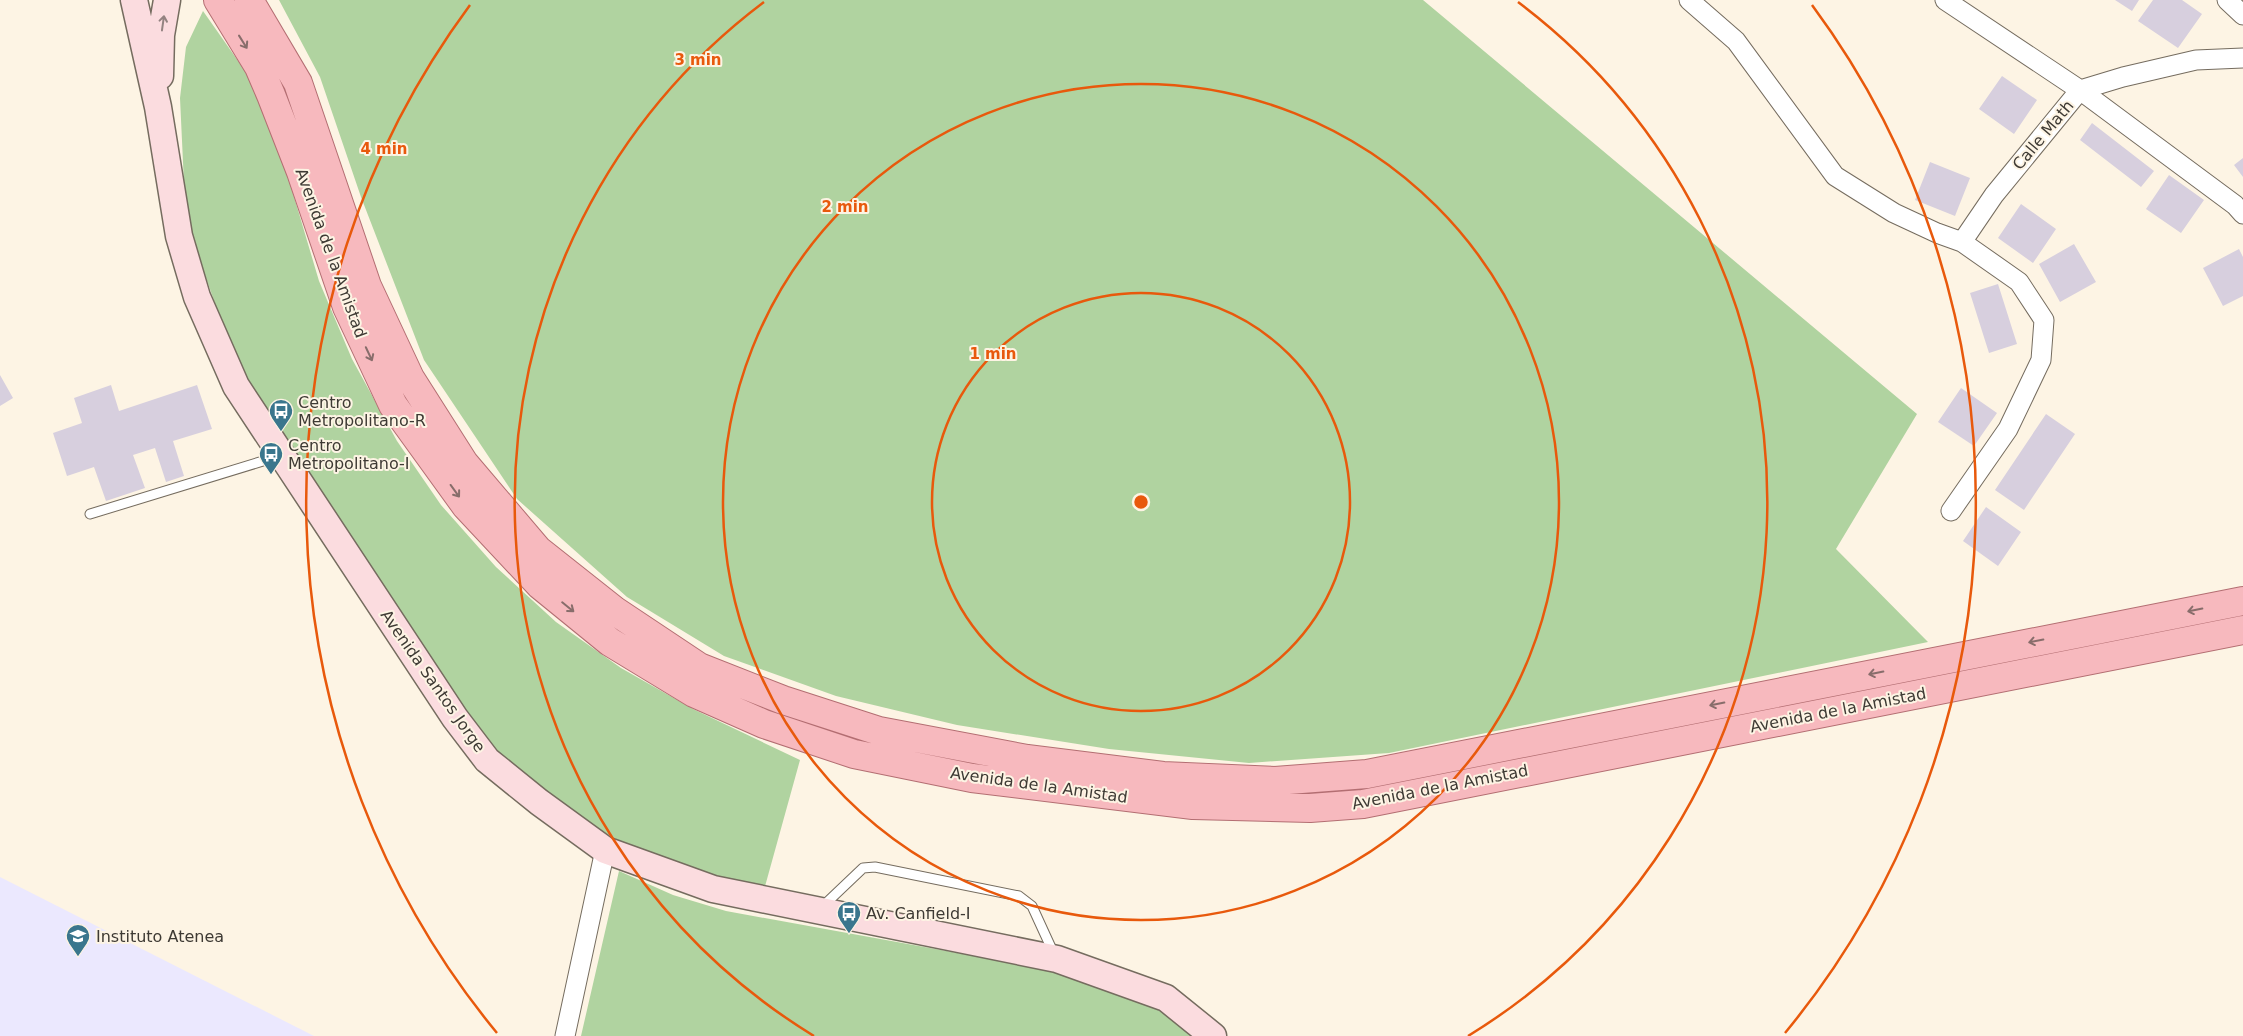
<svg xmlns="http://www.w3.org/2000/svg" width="2243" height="1036" viewBox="0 0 2243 1036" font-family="'DejaVu Sans',sans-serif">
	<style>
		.education { fill: #ebe8fe }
		.green { fill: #b0d3a0 }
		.building { fill: #d7cfde }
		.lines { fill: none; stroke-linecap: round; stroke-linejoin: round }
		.service-casing { stroke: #756c5f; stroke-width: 11 }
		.minor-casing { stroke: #756c5f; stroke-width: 21 }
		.secondary-casing { stroke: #756c5f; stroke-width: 29 }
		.primary-casing { stroke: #b36e72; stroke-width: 30 }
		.service { stroke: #fff; stroke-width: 9 }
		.minor { stroke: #fff; stroke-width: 19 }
		.secondary { stroke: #fbdcdf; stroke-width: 26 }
		.primary { stroke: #f7b9be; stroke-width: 28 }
		.oneway { stroke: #938381 }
		.oneway2 { stroke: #886d6b }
		.ring { fill: none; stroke: #e8590c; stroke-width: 2.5 }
		.labels { text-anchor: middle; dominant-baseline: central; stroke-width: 4; stroke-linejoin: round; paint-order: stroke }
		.street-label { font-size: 16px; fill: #3e3a34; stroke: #fdf4e4 }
		.poi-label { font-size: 16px; fill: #3e3a34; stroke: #fdf4e4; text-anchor: start }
		.centre { fill: #e8590c; stroke: #fdf4e4; stroke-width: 2.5 }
		.ring-label { font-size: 15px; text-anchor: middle; font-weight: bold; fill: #e8590c; stroke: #fdf4e4; stroke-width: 4; stroke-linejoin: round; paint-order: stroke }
	</style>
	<rect width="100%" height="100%" fill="#fdf4e4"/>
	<path class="education" d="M 0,877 L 314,1036 L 0,1036 Z"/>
	<path class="green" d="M 279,0 L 1423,0 L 1917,414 L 1836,549 L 1928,642 L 1389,753 L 1249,763 L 1109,749 L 957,725 L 836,696 L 724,656 L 627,597 L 517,499 L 424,360 L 361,197 L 320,77 Z
		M 203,11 L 248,75 L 279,146 L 319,281 L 352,359 L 397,441 L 441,505 L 496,567 L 556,622 L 621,668 L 693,709 L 800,760 L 764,890 L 654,859 L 567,813 L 506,761 L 467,721 L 296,461 L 233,354 L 200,261 L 185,205 L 180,98 L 186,47 Z
		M 619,871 L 673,895 L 726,911 L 1057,971 L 1163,1012 L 1198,1036 L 581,1036 Z"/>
	<path class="building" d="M 2115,0 L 2139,0 L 2132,11 Z
		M 2153,0 L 2182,0 L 2202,14 L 2178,48 L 2138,21 Z
		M 2002,76 L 2037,100 L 2014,134 L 1979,109 Z
		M 2092,123 L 2154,171 L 2141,187 L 2080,140 Z
		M 2243,158 L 2243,177 L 2234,165 Z
		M 1930,162 L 1970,178 L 1955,216 L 1915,200 Z
		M 2169,175 L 2204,200 L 2181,233 L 2146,209 Z
		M 2021,204 L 2056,229 L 2033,263 L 1998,238 Z
		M 2074,244 L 2096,282 L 2060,302 L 2039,264 Z
		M 2239,249 L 2243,257 L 2243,296 L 2223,306 L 2203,268 Z
		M 1998,284 L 2017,344 L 1989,353 L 1970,293 Z
		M 0,375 L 13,398 L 0,406 Z
		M 111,385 L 119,411 L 197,385 L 212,429 L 173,441 L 184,476 L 166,482 L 155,448 L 133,455 L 145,488 L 106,501 L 94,467 L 67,476 L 53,433 L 82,423 L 74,398 Z
		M 1961,388 L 1997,413 L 1974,446 L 1938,422 Z
		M 2046,414 L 2075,434 L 2024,510 L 1995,490 Z
		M 1986,507 L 2021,532 L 1998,566 L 1963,541 Z"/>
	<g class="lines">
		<g class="service-casing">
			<path id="service" d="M 90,514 L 263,461 L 277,454
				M 822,907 L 863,868 L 875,867 L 1019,896 L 1032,906 L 1054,954"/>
		</g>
		<g class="minor-casing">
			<path id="minor" d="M 1689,0 L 1736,41 L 1835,176 L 1894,213 L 1937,233 L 1962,242 L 2019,282 L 2044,320 L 2041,360 L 2008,429 L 1951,511
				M 1945,0 L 2080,90 L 2235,205 L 2243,214
				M 2227,0 L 2243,15
				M 1962,242 L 1994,195 L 2080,90 L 2123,77 L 2196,60 L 2243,58
				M 565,1036 L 605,850"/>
		</g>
		<g class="secondary-casing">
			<path id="secondary" d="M 134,0 L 158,107 L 179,236 L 197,297 L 236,386 L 455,718 L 487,760 L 539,802 L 605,850 L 713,889 L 1057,959 L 1166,998 L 1213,1036
				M 160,76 L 161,35 L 167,0"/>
		</g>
		<g class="primary-casing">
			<path id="primary" d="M 218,0 L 259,67 L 271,95 L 301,172 L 347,307 L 393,405 L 466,506 L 540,585 L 610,642 L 694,693 L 764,724 L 854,754 L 972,778 L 1193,805 L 1310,808 L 1363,804 L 2243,630
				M 249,0 L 298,83 L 367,286 L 410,378 L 464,463 L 538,550 L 615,611 L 699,667 L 783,700 L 879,731 L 1027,759 L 1163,776 L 1275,781 L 1367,774 L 2243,601"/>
		</g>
		<use href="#service" class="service"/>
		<use href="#minor" class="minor"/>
		<use href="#secondary" class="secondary"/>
		<use href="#primary" class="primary"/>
	</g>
	<defs><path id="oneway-shaft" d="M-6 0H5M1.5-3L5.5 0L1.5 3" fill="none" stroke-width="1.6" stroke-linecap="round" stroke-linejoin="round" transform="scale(1.25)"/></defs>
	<use class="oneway" href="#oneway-shaft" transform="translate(163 23) rotate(-82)"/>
	<g class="oneway2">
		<use href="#oneway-shaft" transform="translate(243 42) rotate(58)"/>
		<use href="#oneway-shaft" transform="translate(369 354) rotate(65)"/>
		<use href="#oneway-shaft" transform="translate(455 491) rotate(54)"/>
		<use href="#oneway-shaft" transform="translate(568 607) rotate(39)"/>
		<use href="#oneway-shaft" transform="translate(2195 610) rotate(169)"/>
		<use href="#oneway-shaft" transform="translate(2036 641) rotate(169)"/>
		<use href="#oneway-shaft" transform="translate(1876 673) rotate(169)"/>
		<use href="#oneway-shaft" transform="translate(1717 704) rotate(169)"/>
	</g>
	<g class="ring">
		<circle cx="1141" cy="502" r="209"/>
		<circle cx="1141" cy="502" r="418"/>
		<path d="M814 1036A626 626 0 0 1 764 2M1518 2A626 626 0 0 1 1468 1036"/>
		<path d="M497 1033A835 835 0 0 1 470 5M1812 5A835 835 0 0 1 1785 1033"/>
	</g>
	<defs>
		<g id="bus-pin" transform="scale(1.25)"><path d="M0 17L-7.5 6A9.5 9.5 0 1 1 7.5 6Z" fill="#3a768d" stroke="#fdf4e4"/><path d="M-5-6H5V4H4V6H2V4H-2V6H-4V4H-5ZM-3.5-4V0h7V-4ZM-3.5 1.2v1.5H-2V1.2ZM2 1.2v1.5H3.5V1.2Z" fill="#fff"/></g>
		<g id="school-pin" transform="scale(1.25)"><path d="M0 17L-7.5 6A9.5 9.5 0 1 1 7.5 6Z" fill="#3a768d" stroke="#fdf4e4"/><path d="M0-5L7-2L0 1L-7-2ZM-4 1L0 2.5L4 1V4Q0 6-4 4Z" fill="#fff"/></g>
	</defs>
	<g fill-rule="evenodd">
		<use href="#bus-pin" x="281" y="411"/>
		<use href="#bus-pin" x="271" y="454"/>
		<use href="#bus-pin" x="849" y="913"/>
		<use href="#school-pin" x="78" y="936"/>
	</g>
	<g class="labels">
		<g class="street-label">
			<text transform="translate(2043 135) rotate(-50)">Calle Math</text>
			<text transform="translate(331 253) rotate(70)">Avenida de la Amistad</text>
			<text transform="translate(433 681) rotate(55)">Avenida Santos Jorge</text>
			<text transform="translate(1838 710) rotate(-11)">Avenida de la Amistad</text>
			<text transform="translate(1039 785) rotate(8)">Avenida de la Amistad</text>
			<text transform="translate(1440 787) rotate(-11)">Avenida de la Amistad</text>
		</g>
		<g class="poi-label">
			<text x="298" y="402">Centro<tspan x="298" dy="18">Metropolitano-R</tspan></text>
			<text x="288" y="445">Centro<tspan x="288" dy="18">Metropolitano-I</tspan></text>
			<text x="866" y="913">Av. Canfield-I</text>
			<text x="96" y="936">Instituto Atenea</text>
		</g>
	</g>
	<circle cx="1141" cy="502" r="8" class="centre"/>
	<g class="ring-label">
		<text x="698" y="65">3 min</text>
		<text x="384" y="154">4 min</text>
		<text x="845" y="212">2 min</text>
		<text x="993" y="359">1 min</text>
	</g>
</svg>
